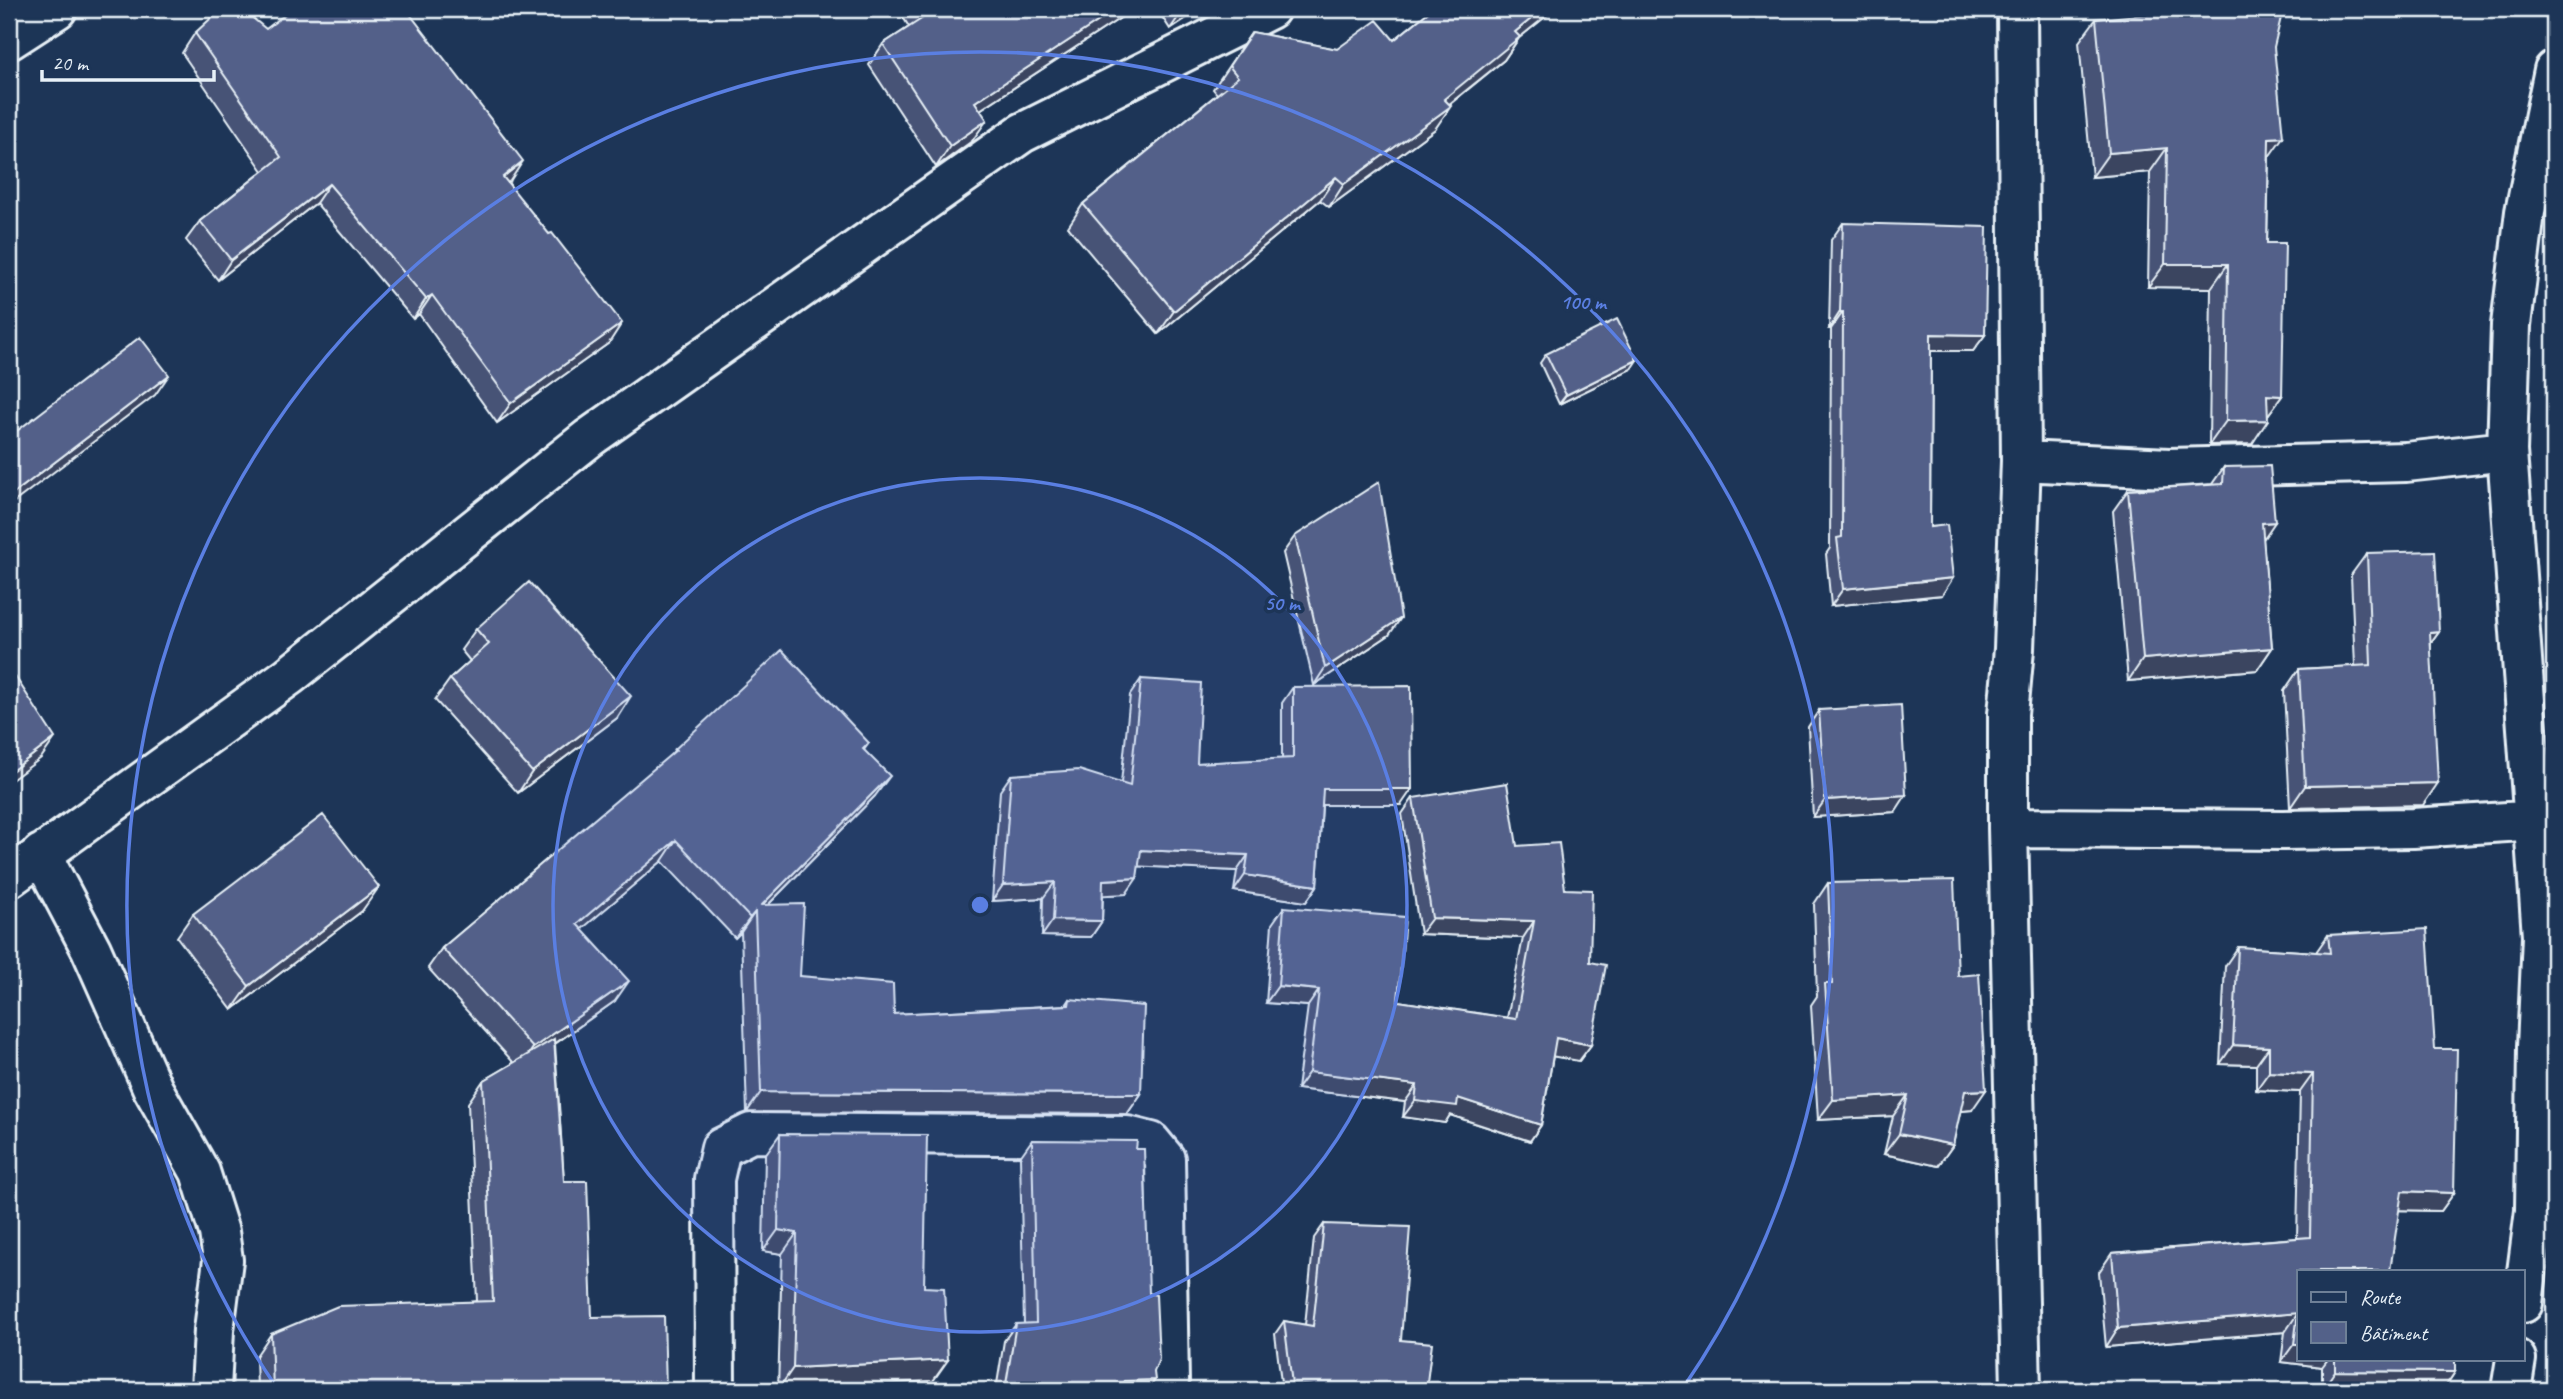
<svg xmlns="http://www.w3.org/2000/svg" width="2563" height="1399" viewBox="0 0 2563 1399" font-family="Caveat,sans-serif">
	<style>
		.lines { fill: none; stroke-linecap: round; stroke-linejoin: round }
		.street-casing { stroke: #e8f1f8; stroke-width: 44 }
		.street { stroke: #1d3557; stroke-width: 38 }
		.wall { fill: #475376; stroke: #e8f1f8; stroke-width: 2 }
		.shaded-wall { fill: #3a4460; stroke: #e8f1f8; stroke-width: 2 }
		.building { fill: #536189; stroke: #e8f1f8; stroke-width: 2 }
		.ring { fill: none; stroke: #5a7fe2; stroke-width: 3.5 }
		.centre { fill: #5a7fe2; stroke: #1d3557; stroke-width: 3.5 }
		.ring-label { font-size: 21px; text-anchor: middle; font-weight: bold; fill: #5a7fe2; stroke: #1d3557; stroke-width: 7; stroke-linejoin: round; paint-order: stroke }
	</style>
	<rect width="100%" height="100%" fill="#1d3557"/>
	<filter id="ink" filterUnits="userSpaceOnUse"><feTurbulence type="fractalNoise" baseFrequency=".0143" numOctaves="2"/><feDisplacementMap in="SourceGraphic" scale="14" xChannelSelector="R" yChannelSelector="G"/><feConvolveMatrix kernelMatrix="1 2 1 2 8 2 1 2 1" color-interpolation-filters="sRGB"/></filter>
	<g filter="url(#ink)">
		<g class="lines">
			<g class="street-casing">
				<path id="street" d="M 2017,9 L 2021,461 L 2014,649 L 2008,714 L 2008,828 L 2021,1390
					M 9,40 L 57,9
					M 2021,461 L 2169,468 L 2406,462 L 2507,451
					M 2008,828 L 2283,830 L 2413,828 L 2554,819
					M 41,854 L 91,949 L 153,1089 L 200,1172 L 219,1232 L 223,1260 L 214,1330 L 211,1390
					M 9,878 L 289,676 L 589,438 L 1022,133 L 1270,9
					M 2523,1303 L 2535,1211 L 2537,1047 L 2542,936 L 2507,451 L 2511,325 L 2525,212 L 2554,70
					M 715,1390 L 714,1179 L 721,1148 L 751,1133 L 1127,1136 L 1151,1142 L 1165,1159 L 1169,1382 L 1164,1390
					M 2511,1390 L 2516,1359"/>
			</g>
			<use href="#street" class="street"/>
		</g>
		<path class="wall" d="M 902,9 L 1134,9 L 980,110 L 972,141 L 936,167 L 869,65 L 883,44 L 909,27 L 900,12 Z
			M 1157,9 L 1200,9 L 1170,29 Z
			M 1432,9 L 1555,9 L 1519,38 L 1504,60 L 1449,105 L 1435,129 L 1329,207 L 1320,200 L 1158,334 L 1068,227 L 1083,204 L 1217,94 L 1213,89 L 1252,32 L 1337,49 L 1394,40 Z
			M 2096,19 L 2274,47 L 2269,157 L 2267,243 L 2282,396 L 2268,415 L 2252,444 L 2209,445 L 2211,288 L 2148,287 L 2150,172 L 2092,177 L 2079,42 Z
			M 266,29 L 510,181 L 508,182 L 609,343 L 497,423 L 419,314 L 413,319 L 316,203 L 218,280 L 186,240 L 200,221 L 263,171 L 182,53 L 195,33 Z
			M 1843,223 L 1985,335 L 1973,351 L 1931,351 L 1930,527 L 1942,595 L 1831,606 L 1826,554 L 1830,548 L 1831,329 L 1829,329 L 1831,240 Z
			M 1546,354 L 1631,369 L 1559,404 L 1540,363 Z
			M 2554,417 L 2554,443 L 2550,423 Z
			M 2224,467 L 2263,539 L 2272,648 L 2257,670 L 2128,681 L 2113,511 L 2128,490 L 2212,484 Z
			M 1295,536 L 1389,635 L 1314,685 L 1283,553 Z
			M 2367,553 L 2439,631 L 2431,642 L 2423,805 L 2290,808 L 2284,691 L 2299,669 L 2355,666 L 2351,575 Z
			M 476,629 L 617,718 L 518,793 L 435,700 L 450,679 L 470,661 L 461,650 Z
			M 1141,679 L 1197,763 L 1282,759 L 1282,703 L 1293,687 L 1401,805 L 1322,805 L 1317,886 L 1306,902 L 1234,891 L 1237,871 L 1138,866 L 1126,894 L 1103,895 L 1102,921 L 1091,937 L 1042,936 L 1043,898 L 992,901 L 1000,791 L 1011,775 L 1121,783 L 1130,695 Z
			M 1819,710 L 1895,812 L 1813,817 L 1808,727 Z
			M 869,743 L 864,750 L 875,796 L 768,905 L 800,976 L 894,1014 L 1066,1005 L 1070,999 L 1141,1094 L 1127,1114 L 747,1112 L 741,932 L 735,938 L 662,861 L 581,929 L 615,1001 L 555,1044 L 564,1181 L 592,1317 L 666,1390 L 257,1390 L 256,1356 L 271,1334 L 477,1301 L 468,1103 L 483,1081 L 514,1063 L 428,968 L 442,948 L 670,756 L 675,749 Z
			M 1413,798 L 1517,846 L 1565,889 L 1590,962 L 1591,1045 L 1579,1061 L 1553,1056 L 1541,1125 L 1530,1141 L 1450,1115 L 1445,1123 L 1403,1117 L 1405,1102 L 1297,1089 L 1308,1006 L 1266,1003 L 1272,924 L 1284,907 L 1398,1001 L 1507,1018 L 1523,938 L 1420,934 L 1402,814 Z
			M 1828,883 L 1958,976 L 1972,1110 L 1960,1111 L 1953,1145 L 1938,1166 L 1884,1154 L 1893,1116 L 1818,1120 L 1811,1005 L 1817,996 L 1814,904 Z
			M 362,911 L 232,1010 L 177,937 L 193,914 Z
			M 2328,935 L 2435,1049 L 2454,1193 L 2441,1211 L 2399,1210 L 2299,1359 L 2455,1359 L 2455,1372 L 2443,1390 L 2322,1390 L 2322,1367 L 2281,1362 L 2285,1332 L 2106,1347 L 2099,1272 L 2112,1253 L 2297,1238 L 2300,1092 L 2256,1090 L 2256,1065 L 2220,1064 L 2225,966 L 2238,947 L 2316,952 Z
			M 780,1134 L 924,1287 L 933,1381 L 778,1390 L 782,1254 L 763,1251 L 765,1155 Z
			M 1032,1140 L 1136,1149 L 1148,1390 L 996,1390 L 1004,1341 L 1016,1324 L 1024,1324 L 1020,1157 Z
			M 1324,1224 L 1401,1340 L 1426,1390 L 1282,1390 L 1275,1334 L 1284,1321 L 1305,1325 L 1314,1238 Z"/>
		<path class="shaded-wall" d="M 1117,9 L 1134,9 L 960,123 L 975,102 Z
			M 1184,9 L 1200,9 L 1170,29 Z
			M 1543,9 L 1555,9 L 1519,38 L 1504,60 L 1428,121 L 1444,99 L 1515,32 Z
			M 1451,106 L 1435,129 L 1329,207 L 1344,184 Z
			M 987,120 L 972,141 L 936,167 L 950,146 Z
			M 2283,137 L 2266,161 L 2269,138 Z
			M 2167,148 L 2150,172 L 2092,177 L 2109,153 Z
			M 523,161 L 510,181 L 490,197 L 503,177 Z
			M 1336,177 L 1320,200 L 1158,334 L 1174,311 Z
			M 329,184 L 316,203 L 218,280 L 231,260 Z
			M 2165,264 L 2228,264 L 2211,288 L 2148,287 Z
			M 432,295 L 419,314 L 413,319 L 426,299 Z
			M 1840,312 L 1843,312 L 1831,329 L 1829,329 Z
			M 622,323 L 609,343 L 497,423 L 511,403 Z
			M 1931,334 L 1985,335 L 1973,351 L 1920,351 Z
			M 1637,360 L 1631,369 L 1559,404 L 1566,395 Z
			M 169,375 L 155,395 L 9,506 L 9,497 Z
			M 2267,395 L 2282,396 L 2265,419 Z
			M 2268,420 L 2252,444 L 2209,445 L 2226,421 Z
			M 2275,522 L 2260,544 L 2262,523 Z
			M 1953,578 L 1942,595 L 1831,606 L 1843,589 Z
			M 1401,618 L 1389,635 L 1314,685 L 1325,668 Z
			M 2439,631 L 2423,653 L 2430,632 Z
			M 2272,648 L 2257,670 L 2128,681 L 2143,659 Z
			M 631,696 L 617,718 L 518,793 L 532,772 Z
			M 55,738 L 41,758 L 9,782 L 9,773 Z
			M 890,776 L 875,796 L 755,918 L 762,905 Z
			M 2438,783 L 2423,805 L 2290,808 L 2305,786 Z
			M 1323,789 L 1412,789 L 1401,805 L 1312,805 Z
			M 1906,795 L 1895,812 L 1813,817 L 1825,800 Z
			M 676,840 L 662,861 L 563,945 L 577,924 Z
			M 1141,850 L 1248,855 L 1237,871 L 1130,866 Z
			M 1245,875 L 1317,886 L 1306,902 L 1234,891 Z
			M 1137,878 L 1126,894 L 1092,896 L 1103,880 Z
			M 1055,882 L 1043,898 L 992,901 L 1003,885 Z
			M 379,887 L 362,911 L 232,1010 L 249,986 Z
			M 755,912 L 741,932 L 735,938 L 750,918 Z
			M 1432,918 L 1534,921 L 1523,938 L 1420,934 Z
			M 1053,920 L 1102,921 L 1091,937 L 1042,936 Z
			M 629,981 L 615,1001 L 519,1069 L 533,1048 Z
			M 1278,986 L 1319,990 L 1308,1006 L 1266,1003 Z
			M 1556,1038 L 1591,1045 L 1579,1061 L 1545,1055 Z
			M 2233,1045 L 2269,1047 L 2256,1065 L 2220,1064 Z
			M 1309,1072 L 1417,1085 L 1405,1102 L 1297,1089 Z
			M 2269,1072 L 2313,1074 L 2300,1092 L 2256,1090 Z
			M 1986,1090 L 1972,1110 L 1950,1112 L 1965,1091 Z
			M 761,1092 L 1141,1094 L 1127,1114 L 747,1112 Z
			M 1908,1095 L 1893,1116 L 1818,1120 L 1833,1100 Z
			M 1458,1098 L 1541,1125 L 1530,1141 L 1450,1115 L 1445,1123 L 1403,1117 L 1415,1101 Z
			M 1899,1134 L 1953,1145 L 1938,1166 L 1884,1154 Z
			M 2402,1191 L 2454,1193 L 2441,1211 L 2389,1210 Z
			M 778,1230 L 797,1233 L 782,1254 L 763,1251 Z
			M 2298,1313 L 2285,1332 L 2106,1347 L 2118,1328 Z
			M 2294,1344 L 2299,1344 L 2299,1359 L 2328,1359 L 2322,1367 L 2281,1362 Z
			M 948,1360 L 933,1381 L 778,1390 L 793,1368 Z
			M 2335,1371 L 2455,1372 L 2443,1390 L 2322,1390 Z
			M 1155,1380 L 1148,1390 L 1117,1390 L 1124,1381 Z
			M 1292,1384 L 1359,1390 L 1287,1390 Z
			M 563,1386 L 560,1390 L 507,1390 Z"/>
		<path class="building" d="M 221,9 L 242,9 L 266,29 L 292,9 L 406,9 L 523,161 L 503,177 L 549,234 L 552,233 L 622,323 L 511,403 L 432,295 L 426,299 L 329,184 L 231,260 L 200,221 L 281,157 L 195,33 Z
			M 925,9 L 1117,9 L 975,102 L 987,120 L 950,146 L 883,44 L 929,14 Z
			M 1432,9 L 1543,9 L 1515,32 L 1520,37 L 1444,99 L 1451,106 L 1344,184 L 1336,177 L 1174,311 L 1083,204 L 1238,77 L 1229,66 L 1252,32 L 1337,49 L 1377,20 L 1394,40 Z
			M 2209,9 L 2283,9 L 2274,47 L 2283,137 L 2269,138 L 2267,243 L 2285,243 L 2282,396 L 2267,395 L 2268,420 L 2226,421 L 2228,264 L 2165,264 L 2167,148 L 2109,153 L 2096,19 Z
			M 1843,223 L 1987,227 L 1985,335 L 1931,334 L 1930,527 L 1947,525 L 1953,578 L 1843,589 L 1837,538 L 1842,537 L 1843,312 L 1840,312 Z
			M 1617,319 L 1637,360 L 1566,395 L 1546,354 Z
			M 140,337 L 169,375 L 9,497 L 9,437 Z
			M 2270,466 L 2275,522 L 2262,523 L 2272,648 L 2143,659 L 2128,490 L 2223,484 L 2224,467 Z
			M 1379,482 L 1401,618 L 1325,668 L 1295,536 Z
			M 2435,551 L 2439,631 L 2430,632 L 2438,783 L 2305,786 L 2299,669 L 2371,665 L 2367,553 Z
			M 529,582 L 631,696 L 532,772 L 450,679 L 489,644 L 476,629 Z
			M 782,650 L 869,743 L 863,749 L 890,776 L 762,905 L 804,904 L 800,976 L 893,984 L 894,1014 L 1069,1005 L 1070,999 L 1144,1006 L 1141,1094 L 761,1092 L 755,912 L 750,918 L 676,840 L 577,924 L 629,981 L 533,1048 L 442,948 L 676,750 L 675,749 Z
			M 9,667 L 55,738 L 9,773 Z
			M 1141,679 L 1201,683 L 1197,763 L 1293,758 L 1293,687 L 1411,686 L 1412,789 L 1323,789 L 1317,886 L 1245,875 L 1248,855 L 1141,850 L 1137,878 L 1103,880 L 1102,921 L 1053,920 L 1055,882 L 1003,885 L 1011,775 L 1079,770 L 1130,786 Z
			M 1901,705 L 1906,795 L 1825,800 L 1819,710 Z
			M 1507,783 L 1517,846 L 1559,843 L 1565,889 L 1592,890 L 1590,962 L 1606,965 L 1591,1045 L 1556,1038 L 1541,1125 L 1458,1098 L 1457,1106 L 1415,1101 L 1417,1085 L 1309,1072 L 1319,990 L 1278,986 L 1284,907 L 1405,917 L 1398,1001 L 1516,1019 L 1534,921 L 1432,918 L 1413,798 Z
			M 323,815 L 379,887 L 249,986 L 193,914 Z
			M 1954,880 L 1958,976 L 1979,974 L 1986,1090 L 1965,1091 L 1953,1145 L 1899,1134 L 1908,1095 L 1833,1100 L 1825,984 L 1832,984 L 1828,883 Z
			M 2427,929 L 2435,1049 L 2457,1049 L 2454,1193 L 2402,1191 L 2390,1271 L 2299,1271 L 2299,1344 L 2294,1344 L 2298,1313 L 2118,1328 L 2112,1253 L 2310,1237 L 2313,1074 L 2269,1072 L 2269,1047 L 2233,1045 L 2238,947 L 2330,953 L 2328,935 Z
			M 554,1039 L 564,1181 L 587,1181 L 592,1317 L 664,1316 L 666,1390 L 563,1390 L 563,1386 L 507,1390 L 273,1390 L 271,1334 L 338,1306 L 493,1301 L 483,1081 Z
			M 780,1134 L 927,1135 L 924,1287 L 944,1288 L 948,1360 L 793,1368 L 797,1233 L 778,1230 Z
			M 1032,1140 L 1137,1141 L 1136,1149 L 1144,1149 L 1149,1293 L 1156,1295 L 1159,1359 L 1154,1372 L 1155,1380 L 1124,1381 L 1124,1390 L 1005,1390 L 1016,1324 L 1036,1323 Z
			M 1324,1224 L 1410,1227 L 1401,1340 L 1432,1343 L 1426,1390 L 1359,1390 L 1292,1384 L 1284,1321 L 1313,1326 Z
			M 2335,1359 L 2455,1359 L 2455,1372 L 2335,1371 Z"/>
	</g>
	<circle cx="980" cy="905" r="427" fill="#5a7fe2" fill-opacity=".12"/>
	<g class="ring">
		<circle cx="980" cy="905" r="427"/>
		<path d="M277 1388A853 853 0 1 1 1683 1388"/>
	</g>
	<circle cx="980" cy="905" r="10" class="centre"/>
	<g class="ring-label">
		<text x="1583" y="309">100 m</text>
		<text x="1282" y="610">50 m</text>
	</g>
	<rect width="2563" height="1399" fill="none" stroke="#1d3557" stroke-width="35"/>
	<rect x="18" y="18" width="2528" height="1364" fill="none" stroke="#e8f1f8" stroke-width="2.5" filter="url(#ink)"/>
	<rect x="2297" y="1270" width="228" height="91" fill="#1d3557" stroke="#6e8097" stroke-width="2"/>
	<rect x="2311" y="1292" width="35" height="10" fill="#1d3557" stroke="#6e8097" stroke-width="2"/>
	<text x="2360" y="1304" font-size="21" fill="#e8f1f8">Route</text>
	<rect x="2311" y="1322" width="35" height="21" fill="#536189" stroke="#6e8097" stroke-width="2"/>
	<text x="2360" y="1340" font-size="21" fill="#e8f1f8">Bâtiment</text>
	<path d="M42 70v10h172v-10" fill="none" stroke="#e8f1f8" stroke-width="3.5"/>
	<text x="52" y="70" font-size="21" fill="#e8f1f8" stroke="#1d3557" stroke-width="5" paint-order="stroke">20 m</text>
</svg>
